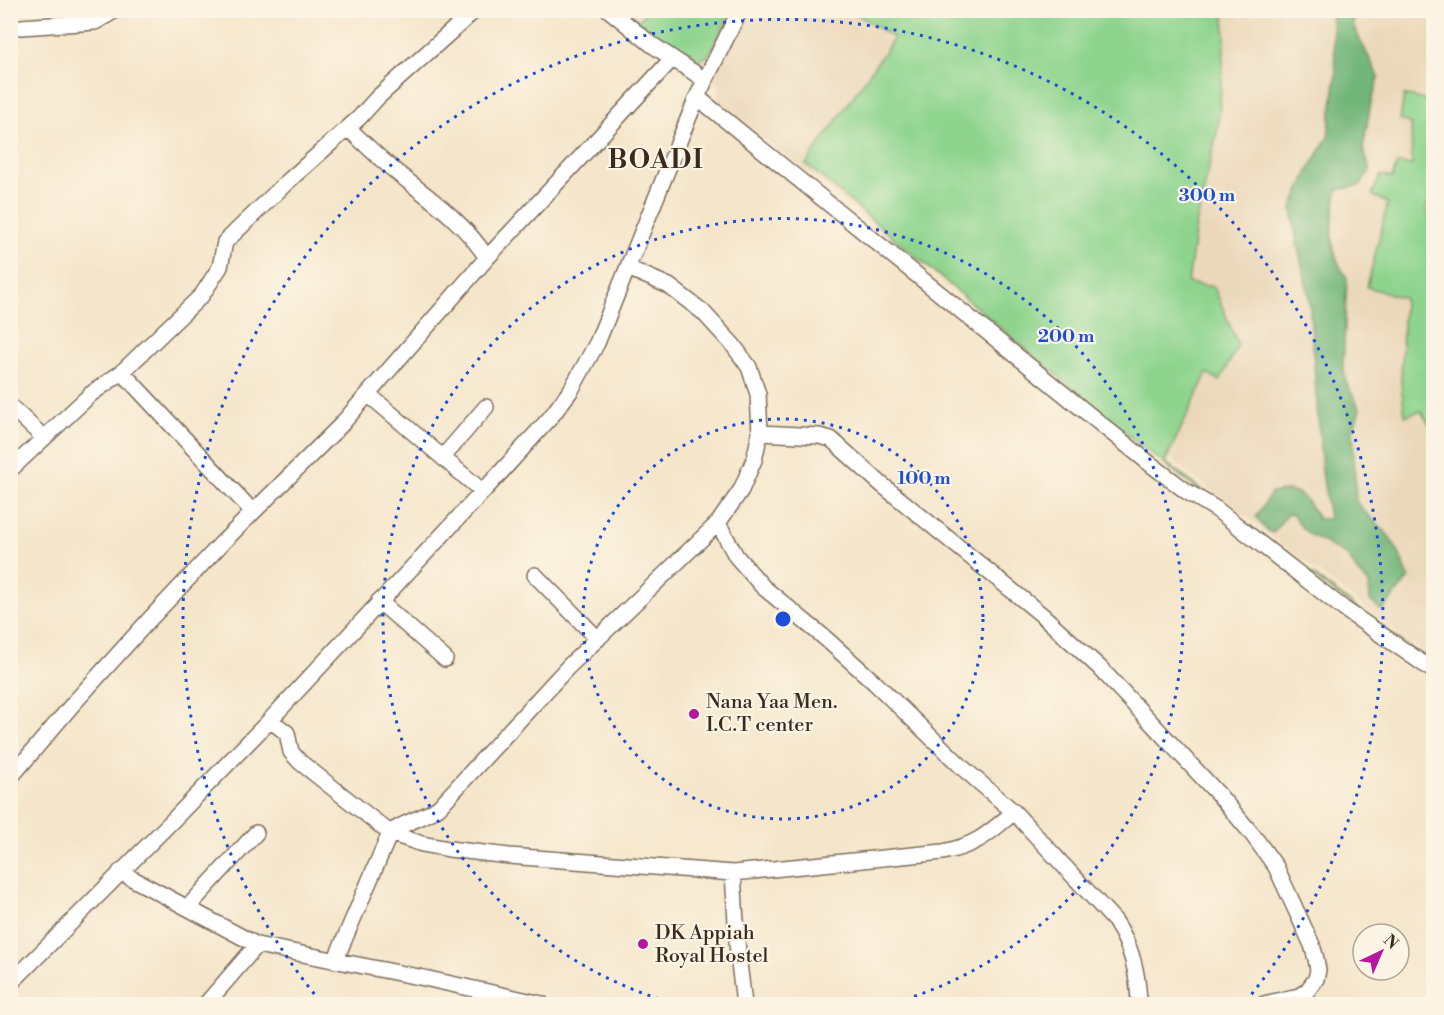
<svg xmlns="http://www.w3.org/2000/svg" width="1444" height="1015" viewBox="0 0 1444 1015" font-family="'Libre Bodoni',serif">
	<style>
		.built { fill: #ebd8ba }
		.green { fill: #8ed48e; stroke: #647f56; stroke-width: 1.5 }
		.forest { fill: #72b679; stroke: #56704c; stroke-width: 1.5 }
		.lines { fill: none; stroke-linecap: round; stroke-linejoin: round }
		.minor-casing { stroke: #7c6c5b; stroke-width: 18 }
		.minor { stroke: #fff; stroke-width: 15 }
		.ring { fill: none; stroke: #1d4ed8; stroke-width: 3; stroke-dasharray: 3 6 }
		.poi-dot { fill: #b5179e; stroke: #fcf5e5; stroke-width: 2 }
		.labels { text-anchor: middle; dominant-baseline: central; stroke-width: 4.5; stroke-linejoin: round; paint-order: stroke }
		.poi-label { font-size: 20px; fill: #3b2a1e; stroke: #fcf5e5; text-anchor: start }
		.district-label { font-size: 26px; font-weight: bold; letter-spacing: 1.5px; fill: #3b2a1e; stroke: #fcf5e5 }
		.centre { fill: #1d4ed8; stroke: #fcf5e5; stroke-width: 3 }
		.ring-label { font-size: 18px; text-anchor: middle; font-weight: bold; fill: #1d4ed8; stroke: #fcf5e5; stroke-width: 4.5; stroke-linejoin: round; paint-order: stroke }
	</style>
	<rect width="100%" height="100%" fill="#fcf5e5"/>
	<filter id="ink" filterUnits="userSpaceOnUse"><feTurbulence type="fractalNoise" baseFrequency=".0167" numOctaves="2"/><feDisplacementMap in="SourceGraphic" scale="12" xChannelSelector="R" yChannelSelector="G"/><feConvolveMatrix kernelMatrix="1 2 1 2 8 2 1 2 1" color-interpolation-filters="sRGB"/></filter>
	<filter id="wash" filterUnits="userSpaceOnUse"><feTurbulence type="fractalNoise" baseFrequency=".008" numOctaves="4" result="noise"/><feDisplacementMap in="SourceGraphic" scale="24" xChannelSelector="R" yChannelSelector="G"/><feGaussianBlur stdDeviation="1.35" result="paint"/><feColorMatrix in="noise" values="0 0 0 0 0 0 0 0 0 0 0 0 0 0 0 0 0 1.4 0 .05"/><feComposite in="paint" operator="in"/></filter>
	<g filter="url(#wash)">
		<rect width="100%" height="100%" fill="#f5e6cb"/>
		<path class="built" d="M 628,11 L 1433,11 L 1433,660 L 1113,415 L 716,100 L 721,86 Z"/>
		<path class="green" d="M 621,11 L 625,11 L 639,21 L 646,11 L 731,11 L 709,55 L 696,62 L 680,57 Z
			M 852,11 L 1224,11 L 1225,37 L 1218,127 L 1196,225 L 1188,283 L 1214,287 L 1238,345 L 1220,381 L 1207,373 L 1165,462 L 1268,541 L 1433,665 L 1275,549 L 1141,446 L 806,164 L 894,38 Z
			M 1404,95 L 1433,102 L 1433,187 L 1426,209 L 1434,223 L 1433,431 L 1421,411 L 1405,416 L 1401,383 L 1404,298 L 1367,287 L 1388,203 L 1372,195 L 1381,175 L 1392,178 L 1397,164 L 1412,165 L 1411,124 L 1400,120 Z"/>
		<path class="forest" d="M 1331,11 L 1354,11 L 1353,25 L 1379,78 L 1371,102 L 1363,148 L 1370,170 L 1361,185 L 1337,190 C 1332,223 1326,249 1347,278 L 1343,367 L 1346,382 L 1360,409 L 1353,431 L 1356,501 C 1363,512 1373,519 1382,528 C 1395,541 1403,562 1409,578 L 1382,611 L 1370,601 L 1369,584 L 1356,570 L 1348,556 L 1311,535 L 1302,528 L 1293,515 L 1287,514 L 1273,533 L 1266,530 L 1256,517 L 1271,493 C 1301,486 1304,496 1318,519 L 1329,519 L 1322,471 L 1309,297 L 1296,238 L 1292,208 L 1307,173 L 1328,137 L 1336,73 Z"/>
	</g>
	<g filter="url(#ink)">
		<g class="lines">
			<g class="minor-casing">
				<path id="minor" d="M 609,10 L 651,44 L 705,80
					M 21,27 L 95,22 L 116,10
					M 697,97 L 1149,463 L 1186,491 L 1216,509 L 1344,609 L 1434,671
					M 348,128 C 366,145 384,163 404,178 C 435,202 466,225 487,258
					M 122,372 L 253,512
					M 368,394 L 482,491
					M 10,406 L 43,437
					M 760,433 L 819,436 L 831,439 L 881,484 L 1042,615 L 1100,668 L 1218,794 L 1252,834 L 1276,867 L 1312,945 L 1316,959 L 1318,970 L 1316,979 L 1307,991 L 1299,996 L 1264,1004
					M 443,457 L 486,407
					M 10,470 L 91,394 L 122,372 L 202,295 L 220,267 L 225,242 L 286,183 L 359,118 L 378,97 L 475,10
					M 718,523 L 736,556 L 763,587 L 825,638 L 874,682 L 964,769 L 1014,812 L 1115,921 C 1132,947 1138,973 1139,1004
					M 535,575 L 598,639
					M 379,601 L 445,659
					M 270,720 L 287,733 L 291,752 L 300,762 L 390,833 L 422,844 L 449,849 L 509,856 L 733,873 L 943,852 C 977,845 988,834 1014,812
					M 10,778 L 73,704 L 149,620 L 222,543 L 340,426 L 487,258 L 672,59
					M 120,872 L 257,945 L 424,978 L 542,1004
					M 733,873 L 738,955 L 744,1004
					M 188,907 L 256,833
					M 335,961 L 390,833 C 404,821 424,819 439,807 L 568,667 L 718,523 L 741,490 L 754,460 L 760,433 L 758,394 L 749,367 L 733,345 L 703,312 L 669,286 L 628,268
					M 10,984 L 173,820 L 270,720 L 501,472 L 550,418 L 571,390 L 597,343 L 697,97 L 740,10
					M 206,1004 L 257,945"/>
			</g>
			<use href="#minor" class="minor"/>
		</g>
	</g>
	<g class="ring">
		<circle cx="783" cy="619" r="200"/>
		<path d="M676 1004A400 400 0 1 1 890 1004"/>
		<path d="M320 1001A600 600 0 1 1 1246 1001"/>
	</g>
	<g class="poi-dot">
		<circle cx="694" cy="714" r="6"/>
		<circle cx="643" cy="944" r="6"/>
	</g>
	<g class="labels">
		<g class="poi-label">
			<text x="706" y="702">Nana Yaa Men.<tspan x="706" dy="23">I.C.T center</tspan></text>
			<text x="655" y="933">DK Appiah<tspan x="655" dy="23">Royal Hostel</tspan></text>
		</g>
		<g class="district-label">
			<text x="656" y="160">BOADI</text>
		</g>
	</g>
	<circle cx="783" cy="619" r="9" class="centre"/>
	<g class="ring-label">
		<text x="1207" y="201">300 m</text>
		<text x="1066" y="342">200 m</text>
		<text x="924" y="484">100 m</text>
	</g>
	<rect width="1444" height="1015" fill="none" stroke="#fcf5e5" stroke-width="36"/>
	<g transform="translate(1381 952) rotate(44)"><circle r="28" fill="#fcf5e5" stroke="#afa495" stroke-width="1.5"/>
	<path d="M0-4.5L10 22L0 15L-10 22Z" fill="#b5179e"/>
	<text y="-9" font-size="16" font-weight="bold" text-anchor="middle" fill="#3b2a1e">N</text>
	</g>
</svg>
